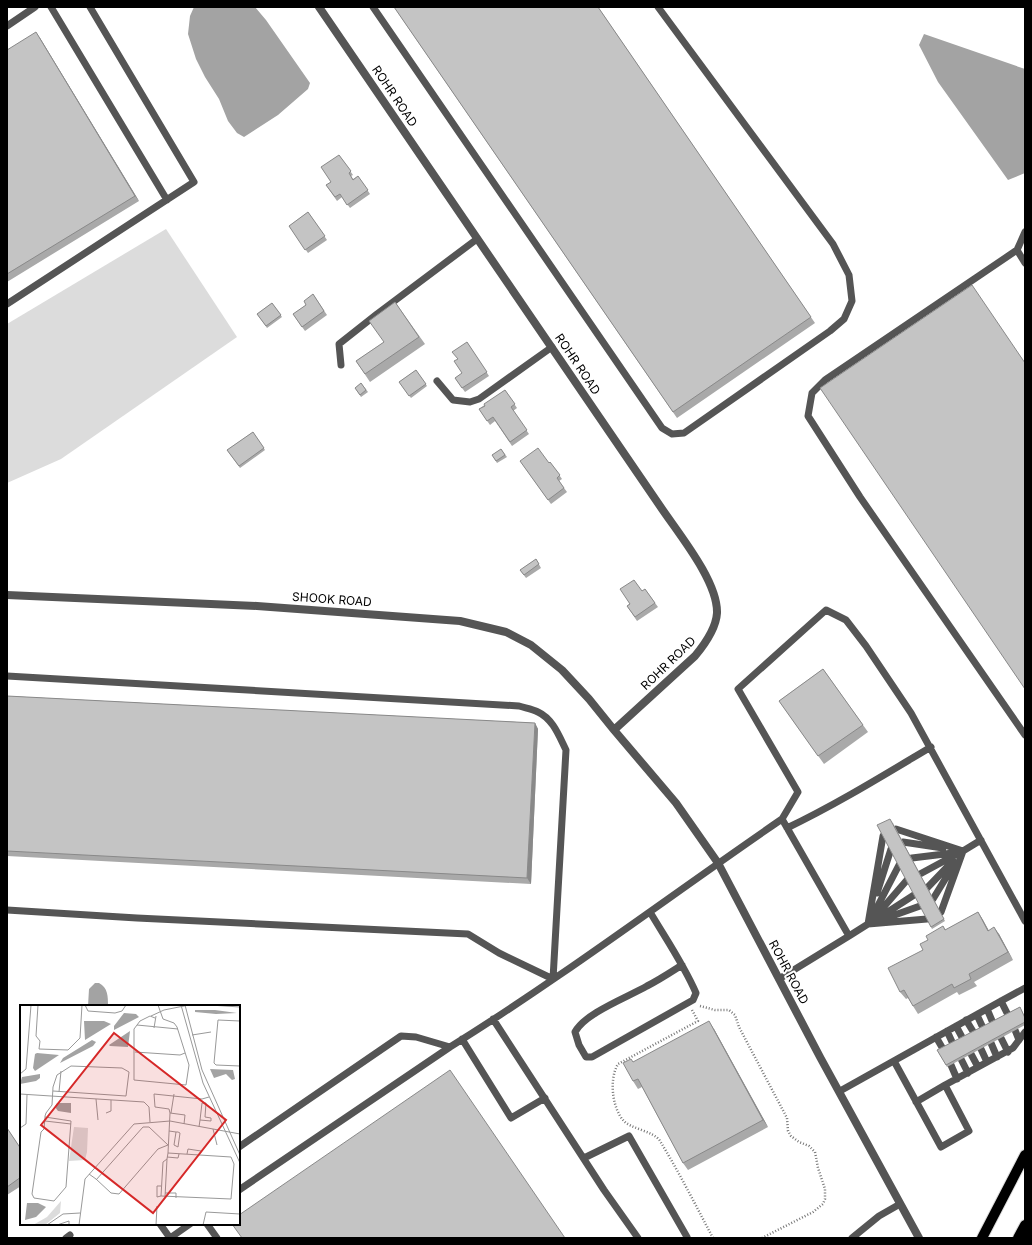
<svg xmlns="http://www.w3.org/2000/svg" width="1032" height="1245" viewBox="0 0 1032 1245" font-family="Inter,sans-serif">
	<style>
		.green { fill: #dcdcdc }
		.water { fill: #a3a3a3 }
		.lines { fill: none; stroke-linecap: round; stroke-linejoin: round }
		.primary-casing { stroke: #dbdbdb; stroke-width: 12 }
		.path { stroke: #777; stroke-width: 2.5; stroke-dasharray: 1 2; stroke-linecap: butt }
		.service { stroke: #555; stroke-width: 7 }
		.tertiary { stroke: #555; stroke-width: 8 }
		.primary { stroke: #000; stroke-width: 10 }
		.wall { fill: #a9a9a9 }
		.shaded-wall { fill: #898989 }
		.building { fill: #c4c4c4; stroke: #898989 }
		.labels { text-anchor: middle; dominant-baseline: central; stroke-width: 4; stroke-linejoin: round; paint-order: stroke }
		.street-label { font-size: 12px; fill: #000; stroke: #fff }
		.inset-road { fill: none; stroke: #999; stroke-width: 1 }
		.view { fill: #d62828; fill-opacity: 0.15; stroke: #d62828; stroke-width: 2 }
		.inset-edge { fill: none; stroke: #000; stroke-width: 2 }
	</style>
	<rect width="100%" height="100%" fill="#fff"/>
	<path class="green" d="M 166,229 L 237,337 L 61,459 L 7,483 L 7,324 Z"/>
	<path class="water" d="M 194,7 L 255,7 L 266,20 L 310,83 L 308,89 L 278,115 L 244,137 L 237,133 L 228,121 L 219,99 L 205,77 L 196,59 L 188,34 L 190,16 Z
		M 924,34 L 1025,69 L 1025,173 L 1008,180 L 938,82 L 919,45 Z
		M 95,983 L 99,983 C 108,988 108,996 108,1006 L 88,1006 L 89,989 Z"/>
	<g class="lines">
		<g class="primary-casing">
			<path id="primary" d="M 982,1238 L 1025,1155
				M 1018,1238 L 1025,1225"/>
		</g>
		<path class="path" d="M 700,1006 L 715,1010 L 729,1010 L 735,1015 L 739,1027 L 787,1118 L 788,1131 L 791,1136 L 799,1142 L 809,1146 L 815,1152 L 818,1168 L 825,1189 L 825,1199 L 823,1204 L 813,1212 L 762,1238
			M 692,1010 L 698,1021 L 618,1064 C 609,1079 612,1107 623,1120 C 630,1129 654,1131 660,1141 C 679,1172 696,1206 713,1238"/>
		<path class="service" d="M 51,7 L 167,200
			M 373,7 L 662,428 L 672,434 L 684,433 L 830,331 L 844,319 L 852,301 L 849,275 L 833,244 L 658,7
			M 7,26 L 35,7
			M 1025,232 L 1017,250 L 825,380 L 812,393 L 808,416 L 860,497 L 1025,735
			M 1017,250 L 1025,263
			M 7,304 L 194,182 L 90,7
			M 341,365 L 339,344 L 377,314 L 477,239
			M 437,381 L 453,400 L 470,402 L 479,399 L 552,347
			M 7,676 L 519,706 C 525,708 532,709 538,712 C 553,719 559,736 566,750 L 553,979 L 499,953 L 468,934 L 137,918 L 7,910
			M 782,819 L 798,792 L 738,689 L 826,610 L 846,620 L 866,646 L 911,713 L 1025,921
			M 787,828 C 837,804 884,775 931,747
			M 896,829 L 963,851 L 981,840
			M 903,842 L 943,848
			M 912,858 L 961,852
			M 920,874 L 957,854
			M 927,888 L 953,861
			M 877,893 L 891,849
			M 933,899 L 955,863
			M 650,912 C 666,939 684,965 696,993 L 693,1000 L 592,1057 L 586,1057 L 579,1045 L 575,1032 C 585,1013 628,997 647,986 C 659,980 671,972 682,965
			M 941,912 L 963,851
			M 872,917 L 899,865
			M 875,917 L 907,880
			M 880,917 L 914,895
			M 878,921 L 920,906
			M 868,924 L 927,919
			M 849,936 L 868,924 L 883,836
			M 1001,1001 L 1008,1015
			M 987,1009 L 993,1023
			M 977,1015 L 983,1028
			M 493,1019 L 604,1190 L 638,1238
			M 966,1020 L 974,1033
			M 956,1026 L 963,1039
			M 1015,1030 L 1019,1040
			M 947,1031 L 953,1044
			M 936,1037 L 943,1049
			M 1001,1038 L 1008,1052
			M 462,1039 L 511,1118 L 545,1098
			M 991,1043 L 997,1057
			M 981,1049 L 987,1062
			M 971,1054 L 978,1067
			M 961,1059 L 968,1073
			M 894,1061 L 941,1147 L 969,1131 L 945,1085 L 1013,1048 L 1025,1032
			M 951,1065 L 957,1079
			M 840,1091 L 1001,1001 L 1025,988 L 1025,989
			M 916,1102 L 945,1085
			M 239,1147 L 401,1036 L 416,1037 L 450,1047 C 564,976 671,895 782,819 L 849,936 L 779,979
			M 584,1158 L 629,1136 L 687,1237
			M 239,1190 L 450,1047
			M 160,1224 L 170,1238
			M 207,1224 L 217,1238
			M 66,1238 L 70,1235
			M 170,1238 L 190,1224
			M 852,1238 L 879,1216 L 900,1204"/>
		<path class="tertiary" d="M 319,7 L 660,506 C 678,533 718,581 717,613 C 716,629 705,644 695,656 L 614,730
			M 7,595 L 257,606 L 460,621 L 506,632 L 531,645 L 562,670 L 589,699 L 614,730 L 676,803 L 718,863 L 820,1057 L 919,1238"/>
		<use href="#primary" class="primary"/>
	</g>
	<path class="wall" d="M 394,7 L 598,7 L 815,323 L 677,418 Z
		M 40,38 L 139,201 L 7,282 L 7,50 Z
		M 339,155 L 353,175 L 351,176 L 353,179 L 358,176 L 370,194 L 350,208 L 342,197 L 337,201 L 326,185 L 331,182 Z
		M 308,212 L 327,240 L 308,253 L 289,226 Z
		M 313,294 L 327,315 L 305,331 L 293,314 L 306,305 Z
		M 395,302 L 425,344 L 370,382 L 356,361 L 384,342 Z
		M 272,303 L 282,317 L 267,328 L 257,314 Z
		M 467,342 L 489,376 L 465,392 L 455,378 L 462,373 Z
		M 416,370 L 427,386 L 411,398 L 399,382 Z
		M 361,383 L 368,392 L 361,397 L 355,388 Z
		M 505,390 L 517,408 L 513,411 L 529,434 L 512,446 L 495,421 L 490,425 L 479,409 Z
		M 253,432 L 265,450 L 240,468 L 227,450 Z
		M 501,449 L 507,457 L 497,463 L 492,455 Z
		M 520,461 L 549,463 L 550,462 L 562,479 L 559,481 L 567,492 L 551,504 Z
		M 536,559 L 541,568 L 526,578 L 520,570 Z
		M 645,589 L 658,607 L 637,621 L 627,606 Z
		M 823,669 L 868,732 L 824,764 L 779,701 Z
		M 7,696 L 535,723 L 538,729 L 531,884 L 7,856 Z
		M 892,821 L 945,921 L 932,929 L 931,927 Z
		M 978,912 L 983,920 L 988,930 L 999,934 L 1013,960 L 974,982 L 977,986 L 959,995 L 957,992 L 918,1014 L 908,998 L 906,999 L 900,992 L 928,940 L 943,926 L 946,930 Z
		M 1020,1007 L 1025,1017 L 1025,1025 L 947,1067 L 937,1050 Z
		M 714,1029 L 768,1127 L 688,1170 L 683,1163 L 642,1087 L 638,1089 L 633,1081 L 634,1062 Z
		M 7,1128 L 21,1149 L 21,1186 L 7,1195 Z"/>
	<path class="shaded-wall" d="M 36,32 L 40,38 L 139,201 L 135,196 Z
		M 535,723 L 538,729 L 531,884 L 527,878 Z
		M 978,912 L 983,920 L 993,938 L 988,931 Z
		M 994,927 L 999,934 L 1013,960 L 1008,952 Z
		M 709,1021 L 714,1029 L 768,1127 L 763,1120 Z"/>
	<path class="building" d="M 394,7 L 598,7 L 811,317 L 673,412 Z
		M 36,32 L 135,196 L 7,274 L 7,50 Z
		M 339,155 L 351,171 L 349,173 L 353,180 L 358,176 L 368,190 L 347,205 L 340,194 L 335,197 L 326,185 L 331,182 L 321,167 Z
		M 308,212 L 325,236 L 305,250 L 289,226 Z
		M 972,285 L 1025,363 L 1025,689 L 820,388 Z
		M 313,294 L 324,311 L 302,327 L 293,314 L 306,305 L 304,301 Z
		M 395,302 L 419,337 L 365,374 L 356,361 L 384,342 L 369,321 Z
		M 272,303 L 281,315 L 266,326 L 257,314 Z
		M 467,342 L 487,372 L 462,388 L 455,378 L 462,373 L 454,361 L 458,359 L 452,352 Z
		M 416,370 L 426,384 L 409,396 L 399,382 Z
		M 361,383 L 366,390 L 360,395 L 355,388 Z
		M 505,390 L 515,404 L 511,407 L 527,430 L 510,442 L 493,417 L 487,421 L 479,409 L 485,406 L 484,404 Z
		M 253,432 L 264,448 L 239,466 L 227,450 Z
		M 538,448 L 549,463 L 550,462 L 560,475 L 557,478 L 564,488 L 548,500 L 520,461 Z
		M 501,449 L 505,455 L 496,461 L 492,455 Z
		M 536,559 L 539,564 L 524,575 L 520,570 Z
		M 634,580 L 642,591 L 645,589 L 655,603 L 635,617 L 627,606 L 630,604 L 620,589 Z
		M 823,669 L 863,725 L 818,756 L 779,701 Z
		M 7,696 L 535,723 L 527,878 L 7,851 Z
		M 890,819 L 944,919 L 931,927 L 877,825 Z
		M 978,912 L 988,931 L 994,927 L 1008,952 L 969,974 L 971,979 L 954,988 L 952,984 L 913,1006 L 904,990 L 900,992 L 888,968 L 923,950 L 920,944 L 928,940 L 926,936 L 943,926 L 945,930 Z
		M 1020,1007 L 1025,1018 L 1025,1022 L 946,1065 L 937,1050 Z
		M 709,1021 L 763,1120 L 683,1163 L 638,1079 L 633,1081 L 623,1063 L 631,1059 L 633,1062 Z
		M 450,1070 L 565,1238 L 242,1238 L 232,1224 L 239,1224 L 239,1215 Z
		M 7,1128 L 21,1149 L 21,1177 L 7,1187 Z"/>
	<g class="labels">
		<g class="street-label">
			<text transform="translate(395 96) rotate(56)">ROHR ROAD</text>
			<text transform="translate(578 364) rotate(56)">ROHR ROAD</text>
			<text transform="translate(332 599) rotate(4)">SHOOK ROAD</text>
			<text transform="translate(668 663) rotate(-44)">ROHR ROAD</text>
			<text transform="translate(789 972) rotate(62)">ROHR ROAD</text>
		</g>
	</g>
	<g transform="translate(20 1005)">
		<rect width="220" height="220" fill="#fff"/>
		<path d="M 54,122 L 68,123 L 67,147 L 65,155 L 49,156 ZM 41,196 L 40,208 L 25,220 L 13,220 L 27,212 Z" fill="#dcdcdc"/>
		<path d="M 175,5 L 195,5 L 217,8 L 196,9 L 175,7 ZM 104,8 L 116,9 L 119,12 L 94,25 L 94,21 ZM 64,16 L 84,16 L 91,19 L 65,35 ZM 110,26 L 108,42 L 90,41 L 89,40 ZM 72,35 L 76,37 L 73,41 L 40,58 L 43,53 ZM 15,49 L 17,48 L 39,50 L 15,66 L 13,63 ZM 190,64 L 213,65 L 215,74 L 212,75 L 206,69 L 194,73 ZM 20,69 L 20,73 L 16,76 L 0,79 L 2,72 ZM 37,98 L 51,98 L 51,108 L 38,106 L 35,102 ZM 7,198 L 18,198 L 26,202 L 16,212 L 5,215 Z" fill="#a3a3a3"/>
		<path class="inset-road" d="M 18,0 L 16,31 L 20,36 L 19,44 L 48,45 L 60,33 L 62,0M 65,0 L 68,6 L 95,8 L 102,6 L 106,0M 161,0 L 183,78 L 220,158M 165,0 L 182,65 L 220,150M 190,0 L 220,2M 131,11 L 144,5 L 169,0M 135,13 L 130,11 L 120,16 L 114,24 L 114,75 L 166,80 L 169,60 L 157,22 L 154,18 L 143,14 L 138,0M 220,16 L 198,15 L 194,58 L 196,60 L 220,61 L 220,71M 117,20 L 158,24M 134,23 L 136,11M 172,30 L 191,27M 115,47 L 160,50 L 165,48M 0,69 L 6,64 L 11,0M 39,87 L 41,66M 0,89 L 124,97 L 129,102 L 130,117M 76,94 L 78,115M 86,108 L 91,106 L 91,95M 150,108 L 149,104 L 135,102 L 134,89 L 182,94 L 189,92M 151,108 L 154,89M 25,112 L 51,116 L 46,182 L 34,196 L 14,193 L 12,189 L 21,127 L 24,124 L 25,112 L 25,111 L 26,108 L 32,100 L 33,82 L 37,70 L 51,61 L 102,63 L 109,67 L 106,91 L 33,86M 25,116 L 51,119M 179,122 L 180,115 L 191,116 L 191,113 L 185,112 L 186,98 L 182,98 L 180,115M 0,123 L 6,119 L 7,90M 193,124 L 197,140M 149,126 L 156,127 L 158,127 L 160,128 L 158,142 L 154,140 L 156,127M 148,148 L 147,154 L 143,157 L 141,191 L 211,194 L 214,159 L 211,152 L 148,148 L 150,108 L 165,110 L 164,119M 167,149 L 168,144 L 181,146M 147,152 L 158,153 L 159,149M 69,169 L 76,174 L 91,188 L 99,189 L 138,144 L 148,140 L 129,122 L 123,122 L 76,175M 145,188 L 156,188 L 156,193M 141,191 L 137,192 L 137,181 L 141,181M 145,192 L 147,154M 27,220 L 43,209 L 60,208M 37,220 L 49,216 L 49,220M 59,220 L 65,174 L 114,119 L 150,116 L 220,129M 136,220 L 137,201M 183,220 L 186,207 L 220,209"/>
		<path class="view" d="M 94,28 L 206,115 L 133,208 L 21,120 Z"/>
		<rect width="220" height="220" class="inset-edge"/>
	</g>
	<rect width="1032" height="1245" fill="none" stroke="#000000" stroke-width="16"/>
</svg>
